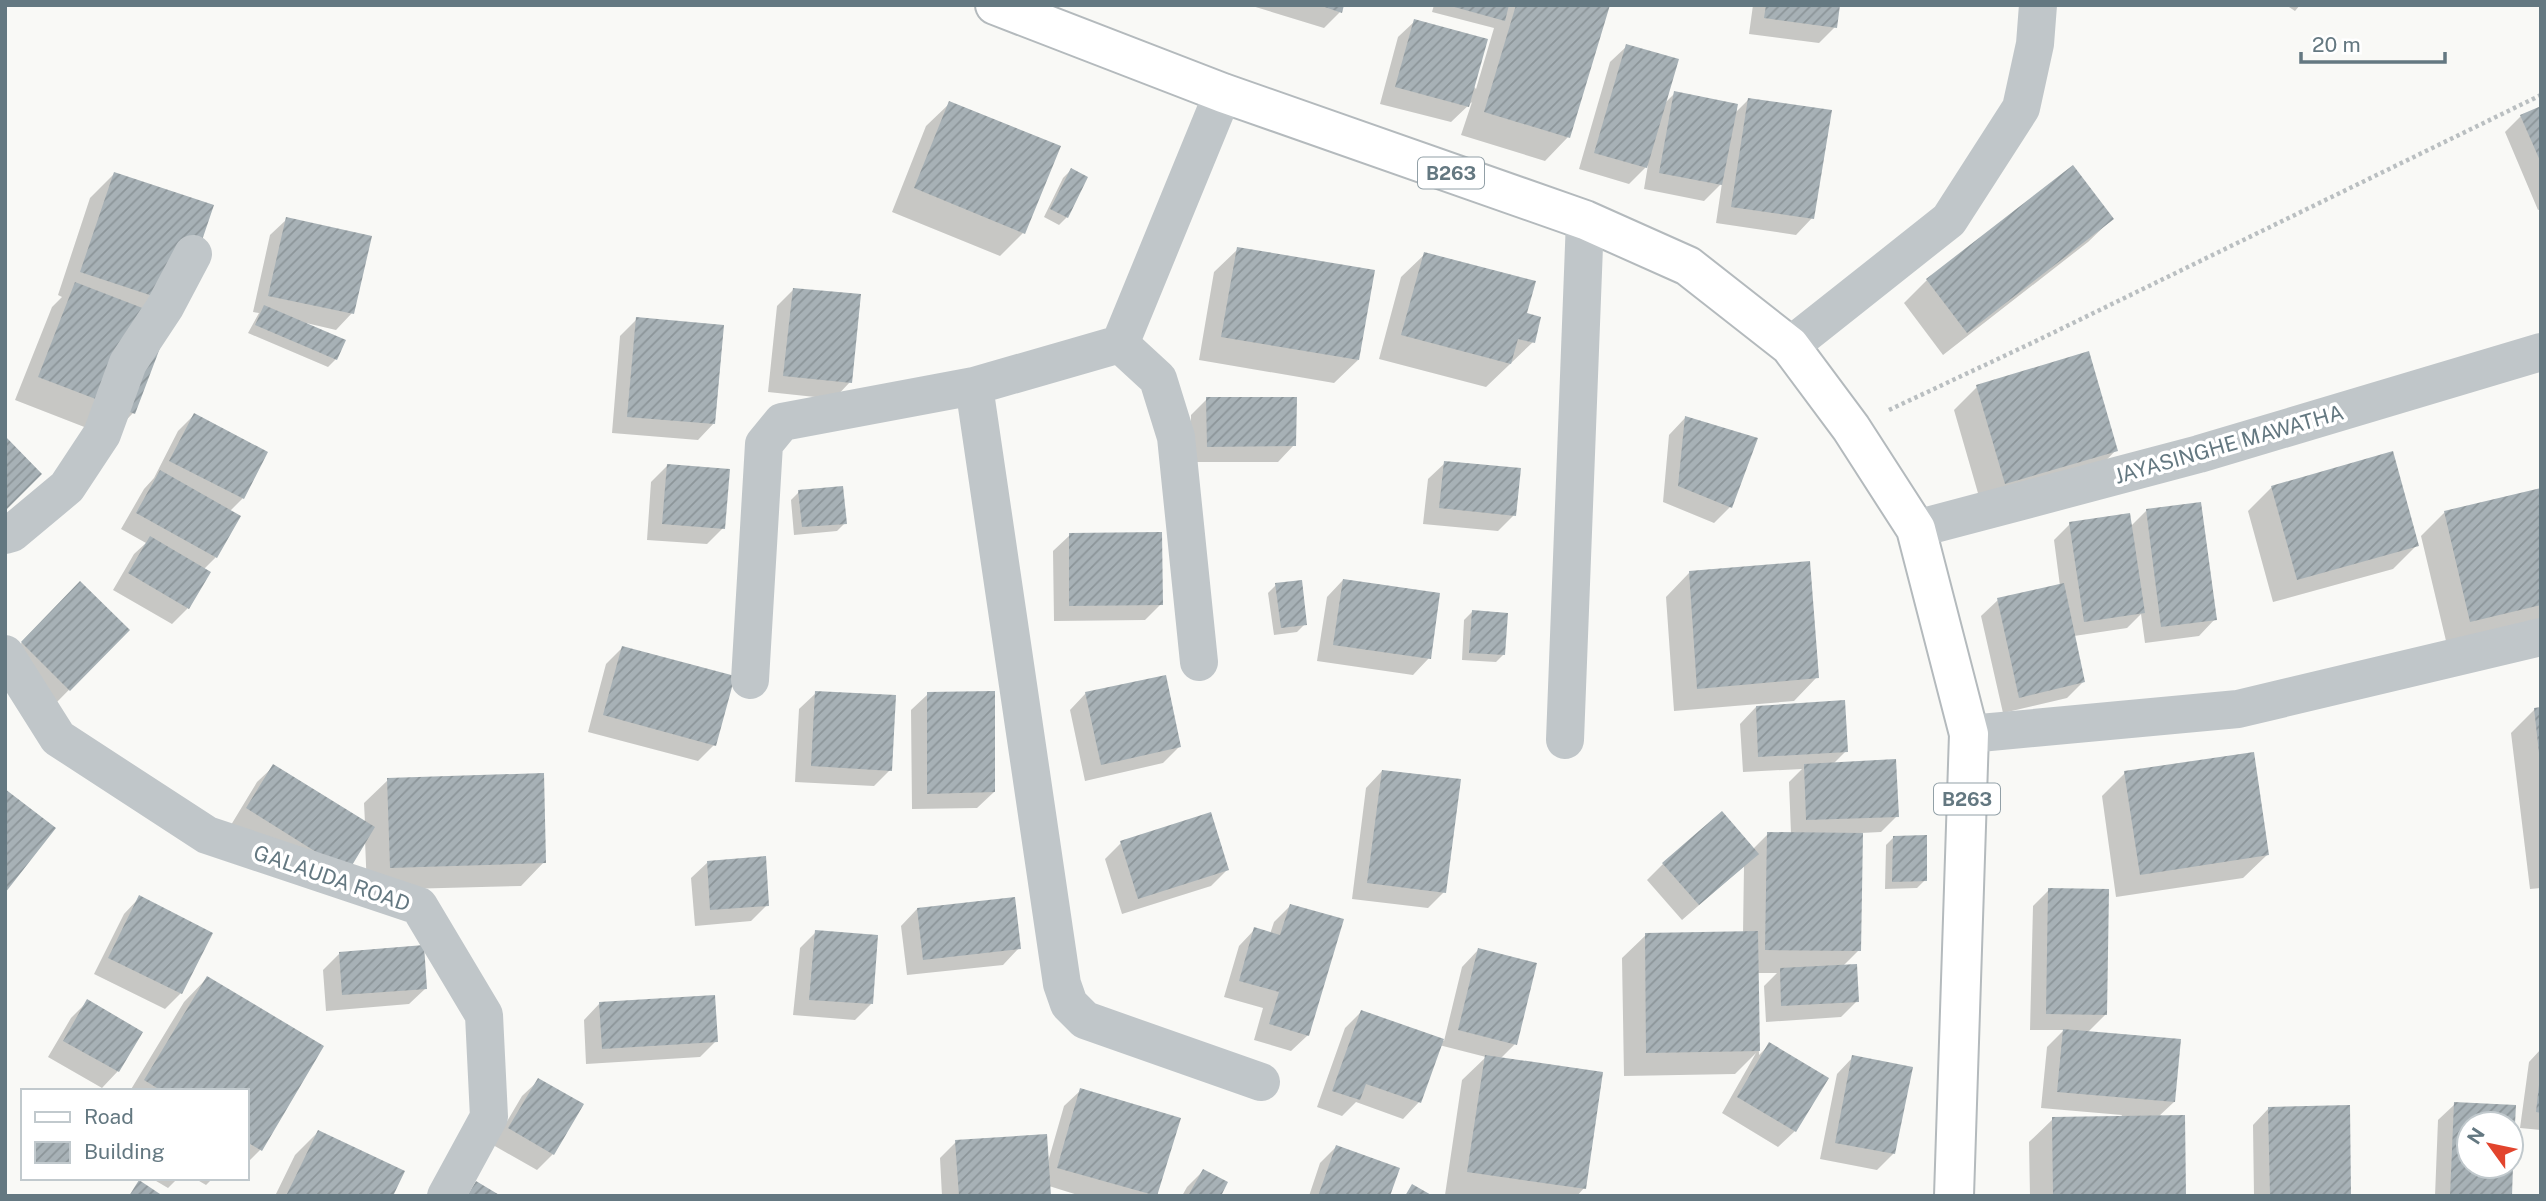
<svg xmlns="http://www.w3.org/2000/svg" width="2546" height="1201" viewBox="0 0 2546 1201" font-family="'Public Sans',sans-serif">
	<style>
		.shadow { fill: #0003; fill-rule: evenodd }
		.building { fill: url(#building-hatch) }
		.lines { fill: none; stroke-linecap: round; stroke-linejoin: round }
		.primary-casing { stroke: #b4babd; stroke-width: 42 }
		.path { stroke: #babfc1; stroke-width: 4.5; stroke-dasharray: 3.5 3.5; stroke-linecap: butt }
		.street { stroke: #c0c6c9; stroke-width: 38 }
		.primary { stroke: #fff; stroke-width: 38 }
		.labels { text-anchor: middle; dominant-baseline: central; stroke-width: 7; stroke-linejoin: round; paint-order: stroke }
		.shield { fill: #fff; stroke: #92a0a7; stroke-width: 2 }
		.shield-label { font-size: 19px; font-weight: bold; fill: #647881 }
		.street-label { font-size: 21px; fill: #647881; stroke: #fff }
	</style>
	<defs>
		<pattern id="building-hatch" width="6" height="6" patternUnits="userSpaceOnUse" patternTransform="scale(1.75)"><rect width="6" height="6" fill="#a7b1b6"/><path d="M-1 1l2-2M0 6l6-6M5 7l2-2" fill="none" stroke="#8c9599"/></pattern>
	</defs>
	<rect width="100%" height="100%" fill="#f9f9f6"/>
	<path class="shadow" d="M 1249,5 L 1342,5 L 1340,12 L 1324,28 Z
		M 1434,5 L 1608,5 L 1568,137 L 1545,161 L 1461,135 L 1472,102 L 1451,122 L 1380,104 L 1398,37 L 1415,21 L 1476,89 L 1494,28 L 1432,12 Z
		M 1753,5 L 1838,5 L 1835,27 L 1819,43 L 1749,34 Z
		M 2286,5 L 2300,5 L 2295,11 Z
		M 1627,46 L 1664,104 L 1675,93 L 1735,113 L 1748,100 L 1812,218 L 1796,235 L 1716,223 L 1722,183 L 1704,201 L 1644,189 L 1648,165 L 1629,184 L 1579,169 L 1610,62 Z
		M 950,103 L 1023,233 L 1000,256 L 892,212 L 926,126 Z
		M 2541,108 L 2541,209 L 2538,210 L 2505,132 L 2521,116 Z
		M 1071,170 L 1067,217 L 1059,225 L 1044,217 L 1063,178 Z
		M 114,174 L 211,206 L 133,413 L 110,437 L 15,400 L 52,307 L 62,297 L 58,295 L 90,198 Z
		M 287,219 L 352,313 L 336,330 L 306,323 L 336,359 L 328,367 L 248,333 L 259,313 L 253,312 L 270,235 Z
		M 2112,219 L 2088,242 L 1943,355 L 1904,303 L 1927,280 Z
		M 1238,249 L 1358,360 L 1334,383 L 1199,360 L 1214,272 Z
		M 1425,254 L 1525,314 L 1533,342 L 1486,387 L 1379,359 L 1401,277 Z
		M 793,290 L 850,382 L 834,399 L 768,392 L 777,306 Z
		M 637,319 L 714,423 L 698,440 L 612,433 L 620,336 Z
		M 1977,387 L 2116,450 L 2093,474 L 1982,507 L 1954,410 Z
		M 1207,399 L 1294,445 L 1278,462 L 1191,462 L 1191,415 Z
		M 194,415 L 266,453 L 243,498 L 230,511 L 216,557 L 204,569 L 188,608 L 172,624 L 113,590 L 134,554 L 146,543 L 121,529 L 144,489 L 154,478 L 178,431 Z
		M 1685,418 L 1730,507 L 1714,523 L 1663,502 L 1669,435 Z
		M 1445,463 L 1514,515 L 1498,531 L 1423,524 L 1428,479 Z
		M 668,465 L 723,528 L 707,544 L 647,540 L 651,482 Z
		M 2272,487 L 2417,545 L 2393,569 L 2273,602 L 2248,511 Z
		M 2541,489 L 2541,622 L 2447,645 L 2421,536 L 2445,512 Z
		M 799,492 L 845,523 L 837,531 L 794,535 L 791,500 Z
		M 2146,511 L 2215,619 L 2199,636 L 2145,643 L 2141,614 L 2127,628 L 2074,636 L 2083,682 L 2067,698 L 2003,713 L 1981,616 L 1998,600 L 2060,586 L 2054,540 L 2070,524 L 2130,527 Z
		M 1070,535 L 1161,604 L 1145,620 L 1054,621 L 1053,551 Z
		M 1689,573 L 1817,677 L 1794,701 L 1674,711 L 1666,597 Z
		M 1343,580 L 1429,658 L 1413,675 L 1317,661 L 1327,597 Z
		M 80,583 L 128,630 L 53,706 L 6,659 Z
		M 1276,585 L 1305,624 L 1297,632 L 1274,635 L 1268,593 Z
		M 1472,612 L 1504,654 L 1496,662 L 1462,660 L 1464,620 Z
		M 622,648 L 714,745 L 698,761 L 588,732 L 606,664 Z
		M 816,693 L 890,770 L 874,786 L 795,782 L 799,709 Z
		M 1086,693 L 1179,747 L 1163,763 L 1085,781 L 1070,710 Z
		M 928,694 L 994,792 L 977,808 L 912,809 L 911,710 Z
		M 1756,707 L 1846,751 L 1833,764 L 1897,816 L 1881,832 L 1861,833 L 1859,950 L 1843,966 L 1857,1001 L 1841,1017 L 1766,1022 L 1764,986 L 1777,973 L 1757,973 L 1759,1055 L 1770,1044 L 1827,1079 L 1795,1131 L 1778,1147 L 1722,1113 L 1756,1053 L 1735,1074 L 1624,1076 L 1622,958 L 1646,935 L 1743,933 L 1744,866 L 1682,920 L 1647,880 L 1663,864 L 1753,849 L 1768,834 L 1791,834 L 1789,782 L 1802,769 L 1743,772 L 1740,724 Z
		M 2541,709 L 2541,888 L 2530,889 L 2511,733 L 2534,710 Z
		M 274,766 L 365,823 L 364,803 L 388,780 L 544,862 L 521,886 L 367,890 L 365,840 L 330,887 L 231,825 L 257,782 Z
		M 1382,771 L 1444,892 L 1428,908 L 1352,899 L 1366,788 Z
		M 2125,773 L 2267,855 L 2243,878 L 2116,897 L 2102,796 Z
		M 1894,837 L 1925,880 L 1917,888 L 1885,889 L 1886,845 Z
		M 1121,843 L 1227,870 L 1211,886 L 1122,914 L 1105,859 Z
		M 708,862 L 767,905 L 751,921 L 695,926 L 691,878 Z
		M 2049,890 L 2105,1015 L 2087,1033 L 2174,1102 L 2158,1117 L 2185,1196 L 2030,1196 L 2029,1142 L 2053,1119 L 2121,1117 L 2122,1115 L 2041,1108 L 2047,1047 L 2064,1030 L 2030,1030 L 2033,906 Z
		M 140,897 L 181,993 L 165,1009 L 94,974 L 124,914 Z
		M 1290,906 L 1308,1035 L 1291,1051 L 1254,1040 L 1263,1008 L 1224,997 L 1239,946 L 1255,929 L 1270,934 L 1274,922 Z
		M 917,909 L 1019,948 L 1003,965 L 907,975 L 901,926 Z
		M 816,932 L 871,1004 L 855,1020 L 793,1015 L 800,948 Z
		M 1478,950 L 1515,1044 L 1500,1059 L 1584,1188 L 1577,1196 L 1445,1195 L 1462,1080 L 1486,1057 L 1439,1045 L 1419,1102 L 1403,1119 L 1356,1102 L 1342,1116 L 1317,1107 L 1345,1028 L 1361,1012 L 1444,1041 L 1462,967 Z
		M 339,954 L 426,988 L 409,1004 L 326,1011 L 323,970 Z
		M 207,978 L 321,1047 L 260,1150 L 247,1163 L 247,1091 L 130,1091 L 184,1002 Z
		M 87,1002 L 140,1032 L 118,1071 L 102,1088 L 48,1057 L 71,1018 Z
		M 600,1003 L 716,1041 L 700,1057 L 586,1064 L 584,1020 Z
		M 2541,1049 L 2541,1130 L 2520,1128 L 2529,1062 Z
		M 1853,1057 L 1894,1153 L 1877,1170 L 1820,1159 L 1837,1074 Z
		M 539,1080 L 553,1154 L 537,1170 L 493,1145 L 522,1096 Z
		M 1081,1090 L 1179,1119 L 1156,1196 L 1081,1196 L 1049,1186 L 1049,1196 L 942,1196 L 940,1158 L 956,1142 L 1048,1162 L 1064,1106 Z
		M 2455,1104 L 2514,1106 L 2510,1196 L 2435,1196 L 2438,1120 ZM 2469,1124 L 2511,1124 L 2511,1166 L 2469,1166 Z
		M 2269,1108 L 2349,1196 L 2254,1196 L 2253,1125 Z
		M 318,1132 L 391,1196 L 275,1196 L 295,1155 Z
		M 1336,1147 L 1388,1196 L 1309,1196 L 1320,1163 Z
		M 1203,1171 L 1219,1196 L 1182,1196 L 1187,1187 Z
		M 151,1178 L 178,1178 L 168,1188 Z
		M 194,1178 L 213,1178 L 206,1185 Z"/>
	<path class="building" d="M 1319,5 L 1344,5 L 1342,13 Z
		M 1447,5 L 1509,5 L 1505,21 Z
		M 1516,5 L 1610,5 L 1570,138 L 1484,112 Z
		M 1766,5 L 1840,5 L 1837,28 L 1764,18 Z
		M 1414,19 L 1488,39 L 1469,107 L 1395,87 Z
		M 1626,44 L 1679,59 L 1647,168 L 1594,153 Z
		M 1674,91 L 1738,104 L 1722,185 L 1659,173 Z
		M 1748,98 L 1832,110 L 1814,219 L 1731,207 Z
		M 949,101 L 1061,146 L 1025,234 L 914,188 Z
		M 2541,106 L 2541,163 L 2520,115 Z
		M 2073,165 L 2114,219 L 1967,333 L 1926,279 Z
		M 1071,168 L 1088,177 L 1068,218 L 1050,209 Z
		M 114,172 L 214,205 L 180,305 L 80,272 Z
		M 286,217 L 372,236 L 354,314 L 268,296 Z
		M 1237,247 L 1375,270 L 1359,360 L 1221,337 Z
		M 1424,252 L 1536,281 L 1527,313 L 1541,317 L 1535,343 L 1518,339 L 1511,364 L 1401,335 Z
		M 75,282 L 171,319 L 135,414 L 38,377 Z
		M 793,288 L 861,294 L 852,383 L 783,376 Z
		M 264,305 L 346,340 L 337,360 L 255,325 Z
		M 636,317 L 724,325 L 715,424 L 627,417 Z
		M 2089,351 L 2118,451 L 2005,484 L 1976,385 Z
		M 1206,397 L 1297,397 L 1296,446 L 1207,447 Z
		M 194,413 L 268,452 L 244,499 L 169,461 Z
		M 1685,416 L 1758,438 L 1732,508 L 1678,486 Z
		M 5,436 L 42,474 L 5,511 Z
		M 2393,451 L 2419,546 L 2297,580 L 2271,486 Z
		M 1444,461 L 1521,468 L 1516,516 L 1439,508 Z
		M 667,464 L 730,469 L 725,529 L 662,524 Z
		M 160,470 L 241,516 L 217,558 L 136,513 Z
		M 843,486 L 847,524 L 802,527 L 798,490 Z
		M 2541,488 L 2541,605 L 2470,622 L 2444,511 Z
		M 2201,502 L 2217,620 L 2161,627 L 2146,509 Z
		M 2130,513 L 2145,613 L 2084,622 L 2069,522 Z
		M 1162,532 L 1163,605 L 1069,606 L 1069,533 Z
		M 150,536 L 211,572 L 189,609 L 128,573 Z
		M 1810,561 L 1819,678 L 1697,689 L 1689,571 Z
		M 1343,579 L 1440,593 L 1431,659 L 1333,645 Z
		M 1302,580 L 1307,625 L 1281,628 L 1275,583 Z
		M 80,581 L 130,630 L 70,691 L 21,642 Z
		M 2064,583 L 2085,682 L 2019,698 L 1997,598 Z
		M 1472,610 L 1508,613 L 1505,655 L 1469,653 Z
		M 622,646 L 735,676 L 716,746 L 603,715 Z
		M 1166,675 L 1181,747 L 1101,765 L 1085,692 Z
		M 815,691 L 896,695 L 892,771 L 811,766 Z
		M 995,691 L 995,792 L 927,794 L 927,692 Z
		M 1845,700 L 1848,752 L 1758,757 L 1756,706 Z
		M 2541,707 L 2541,753 L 2539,753 L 2534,708 Z
		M 2254,752 L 2269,855 L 2140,875 L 2124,771 Z
		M 1896,759 L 1899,817 L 1806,820 L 1804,764 Z
		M 273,764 L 375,827 L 348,872 L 246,808 Z
		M 1382,770 L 1461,779 L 1446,893 L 1367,883 Z
		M 544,773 L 546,863 L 390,868 L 387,778 Z
		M 5,789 L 56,828 L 5,893 Z
		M 1722,811 L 1759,854 L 1699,905 L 1662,863 Z
		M 1211,812 L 1229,870 L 1138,899 L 1120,841 Z
		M 1767,832 L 1863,833 L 1861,951 L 1765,950 Z
		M 1927,835 L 1927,881 L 1892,882 L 1893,836 Z
		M 766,856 L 769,906 L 710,910 L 707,861 Z
		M 2048,888 L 2109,889 L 2107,1015 L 2046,1014 Z
		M 139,895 L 213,933 L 182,994 L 108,958 Z
		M 1015,897 L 1021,949 L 923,960 L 917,908 Z
		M 1290,904 L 1344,919 L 1309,1036 L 1269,1024 L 1279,992 L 1239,981 L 1254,927 L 1280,935 Z
		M 815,930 L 878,935 L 873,1004 L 809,1000 Z
		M 1758,931 L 1760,1051 L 1646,1053 L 1645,933 Z
		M 424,945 L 427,989 L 342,995 L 339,952 Z
		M 1478,948 L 1537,963 L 1517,1045 L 1458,1030 Z
		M 1857,964 L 1859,1002 L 1781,1006 L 1780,968 Z
		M 207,976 L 324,1046 L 262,1151 L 247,1142 L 247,1091 L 156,1091 L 157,1088 L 144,1080 Z
		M 715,995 L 718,1042 L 602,1049 L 599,1002 Z
		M 87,999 L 143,1032 L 119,1072 L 63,1041 Z
		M 1361,1010 L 1444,1039 L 1421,1103 L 1366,1084 L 1360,1100 L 1332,1091 Z
		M 2063,1029 L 2181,1039 L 2175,1102 L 2057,1092 Z
		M 1769,1042 L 1829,1078 L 1796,1132 L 1737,1097 Z
		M 1485,1055 L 1603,1072 L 1586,1189 L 1467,1172 Z
		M 1852,1055 L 1913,1067 L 1895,1154 L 1835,1143 Z
		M 538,1078 L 584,1104 L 554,1155 L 508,1128 Z
		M 2539,1085 L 2541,1085 L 2541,1113 L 2536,1112 Z
		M 1080,1088 L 1181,1118 L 1157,1196 L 1057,1168 Z
		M 2454,1102 L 2516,1105 L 2513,1163 L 2511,1163 L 2511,1124 L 2469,1124 L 2469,1166 L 2513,1166 L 2512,1196 L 2450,1196 Z
		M 2350,1105 L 2351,1196 L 2270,1196 L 2268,1107 Z
		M 2185,1115 L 2186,1196 L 2053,1196 L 2052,1117 Z
		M 318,1130 L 405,1171 L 393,1196 L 286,1196 Z
		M 1047,1134 L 1051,1196 L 959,1196 L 955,1140 Z
		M 1336,1145 L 1400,1168 L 1390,1196 L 1318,1196 Z
		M 1203,1169 L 1228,1182 L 1221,1196 L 1188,1196 Z
		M 139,1180 L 163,1196 L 129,1196 Z
		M 476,1181 L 501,1196 L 467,1196 Z
		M 1412,1184 L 1433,1196 L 1405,1196 Z"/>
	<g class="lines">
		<g class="primary-casing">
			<path id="primary" d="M 995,5 L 1223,93 L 1585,220 L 1688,266 L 1790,346 L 1851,428 L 1916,529 L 1969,734 L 1954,1196"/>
		</g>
		<path class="path" d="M 1889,410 L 2034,342 L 2541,95"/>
		<path class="street" d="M 1120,344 L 1158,379 L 1176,437 L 1199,662
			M 1790,346 L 1949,220 L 2021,108 L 2035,44 L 2038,5
			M 974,386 L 1062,984 L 1069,1004 L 1085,1020 L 1261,1082
			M 1916,529 L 2199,454 L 2541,352
			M 5,535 L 12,533 L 67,487 L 102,434 L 128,363 L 165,307 L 193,254
			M 5,654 L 58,738 L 207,835 L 419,906 L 484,1015 L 489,1117 L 446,1196
			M 750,680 L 764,444 L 782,422 L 974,386 L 1120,344 L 1223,93
			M 1969,734 L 2238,709 L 2541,637
			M 1565,740 L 1585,220"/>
		<use href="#primary" class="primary"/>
	</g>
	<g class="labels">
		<g class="shield">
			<rect x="1418" y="157.5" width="66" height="31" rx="5"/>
			<rect x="1934" y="783.5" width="66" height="31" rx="5"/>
		</g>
		<g class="shield-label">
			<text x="1451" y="173">B263</text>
			<text x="1967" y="799">B263</text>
		</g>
		<g class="street-label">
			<text transform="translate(2229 444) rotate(-16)">JAYASINGHE MAWATHA</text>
			<text transform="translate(332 878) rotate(19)">GALAUDA ROAD</text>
		</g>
	</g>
	<rect width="2546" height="1201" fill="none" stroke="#647881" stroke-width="14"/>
	<rect x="21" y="1089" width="228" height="91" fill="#ffffff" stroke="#c1c9cd" stroke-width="2"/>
	<rect x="35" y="1112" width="35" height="10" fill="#ffffff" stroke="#c1c9cd" stroke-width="2"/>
	<text x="84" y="1124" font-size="21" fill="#647881">Road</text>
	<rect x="35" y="1142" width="35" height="21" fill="url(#building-hatch)" stroke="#c1c9cd" stroke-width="2"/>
	<text x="84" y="1159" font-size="21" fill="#647881">Building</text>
	<g transform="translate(2490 1145) rotate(303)"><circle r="33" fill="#ffffff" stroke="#c1c9cd" stroke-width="2"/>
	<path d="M0-5L12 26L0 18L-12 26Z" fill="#e2442d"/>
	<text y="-10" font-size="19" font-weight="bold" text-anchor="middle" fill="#647881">N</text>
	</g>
	<path d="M2301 52v10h144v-10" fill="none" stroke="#647881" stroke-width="3.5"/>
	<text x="2312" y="52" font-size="21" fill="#647881" stroke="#ffffff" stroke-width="5" paint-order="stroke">20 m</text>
</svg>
